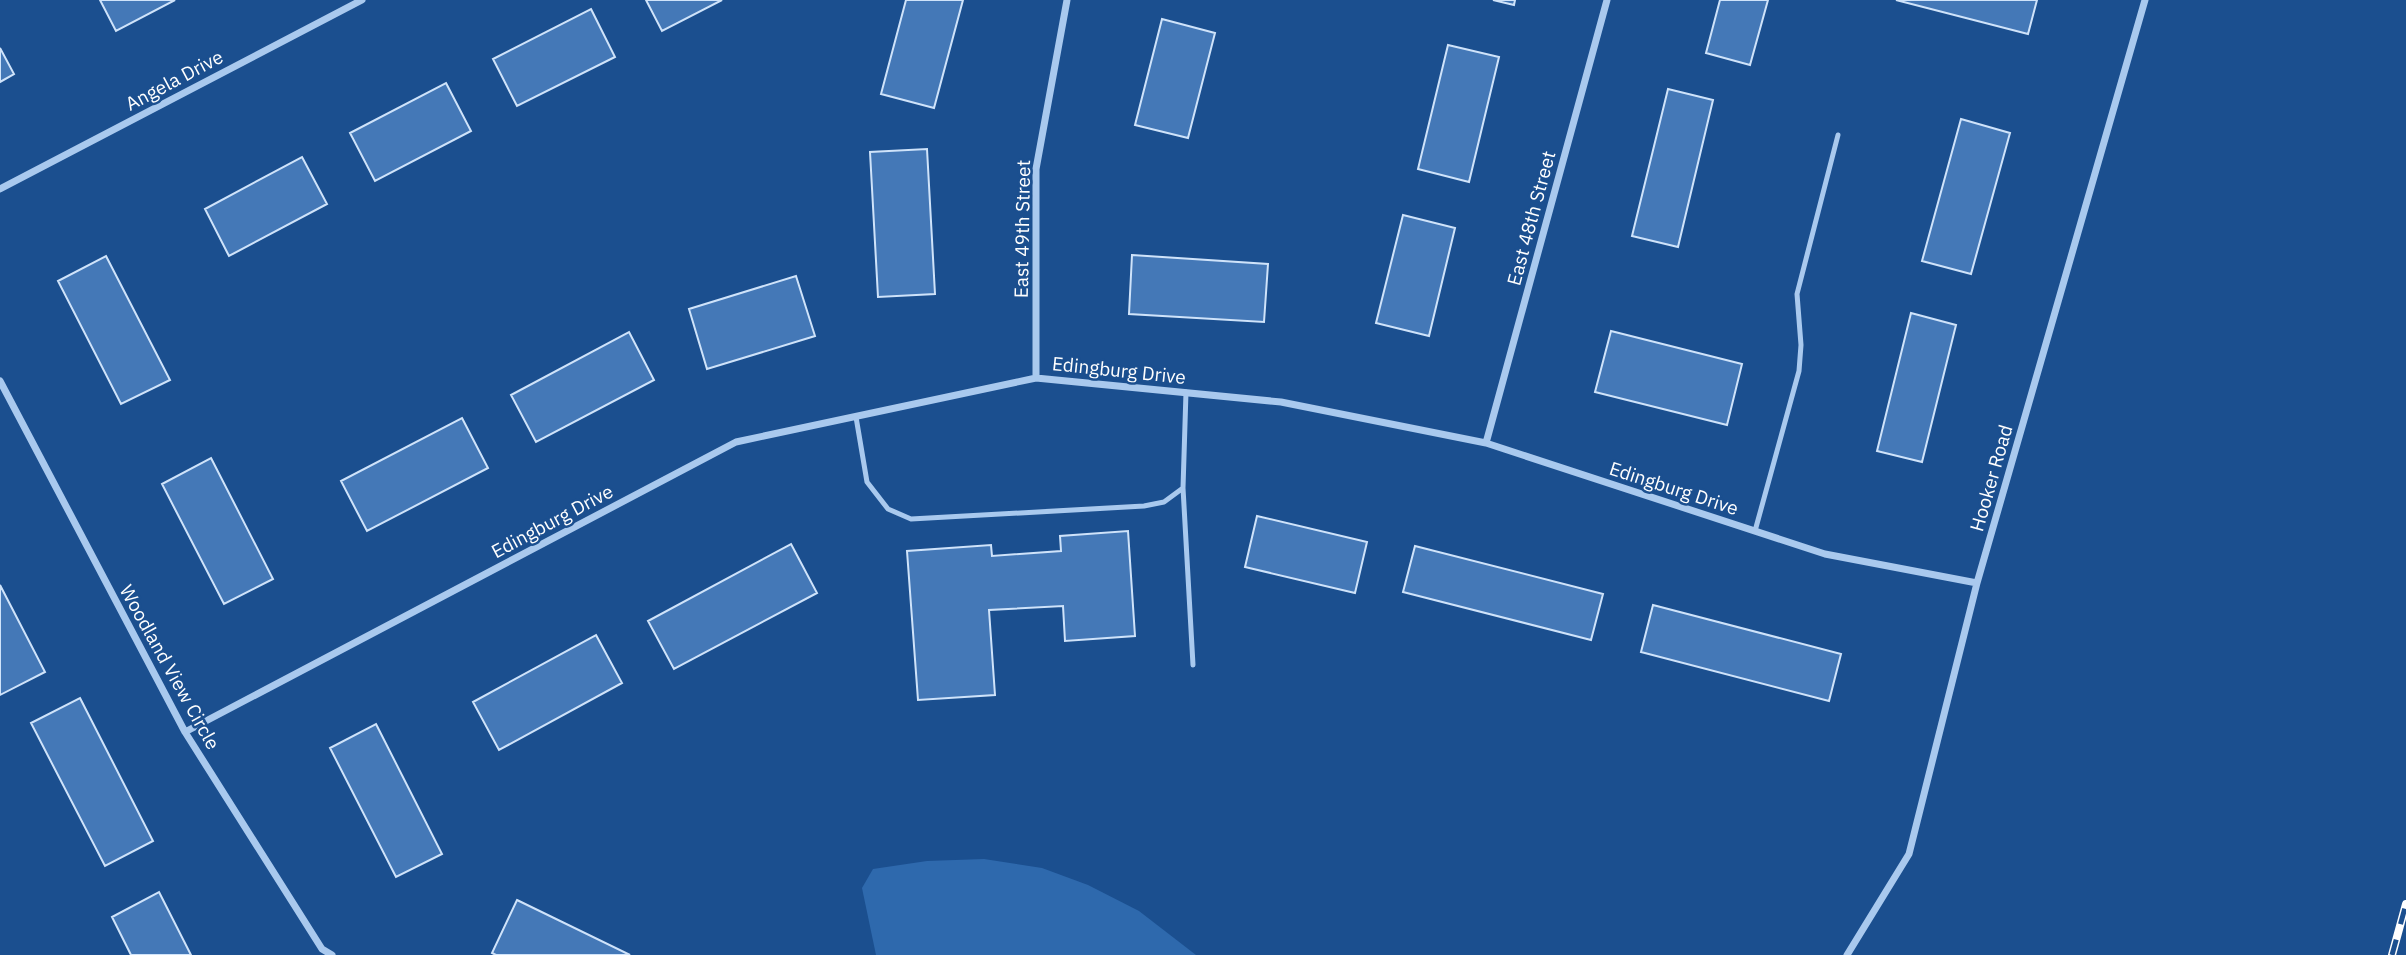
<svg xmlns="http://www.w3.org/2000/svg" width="2406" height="955" viewBox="0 0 2406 955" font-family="'IBM Plex Sans',sans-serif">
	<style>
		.green { fill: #2e69ad }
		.building { fill: #4478b7; stroke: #cfe3fa; stroke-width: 2 }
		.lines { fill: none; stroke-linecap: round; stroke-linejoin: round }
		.lane { stroke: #a9c9ee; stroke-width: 5 }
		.street { stroke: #a9c9ee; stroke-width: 7 }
		.rail-casing { stroke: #fff; stroke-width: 8 }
		.rail { stroke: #1b4f8f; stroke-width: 5; stroke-dasharray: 16; stroke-linecap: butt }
		.labels { text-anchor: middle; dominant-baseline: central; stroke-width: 5; stroke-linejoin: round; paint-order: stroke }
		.street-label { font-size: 19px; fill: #fff; stroke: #1b4f8f }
	</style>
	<rect width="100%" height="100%" fill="#1b4f8f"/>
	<path class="green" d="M 984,859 L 1042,868 L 1088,885 L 1139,911 L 1196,955 L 876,955 L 862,888 L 873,869 L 927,861 Z"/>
	<path class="building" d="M 100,0 L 175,0 L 116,31 Z
		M 646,0 L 722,0 L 662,31 Z
		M 906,0 L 963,0 L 934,108 L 881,94 Z
		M 1493,0 L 1515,0 L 1514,5 Z
		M 1720,0 L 1768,0 L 1750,65 L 1706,53 Z
		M 1896,0 L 2037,0 L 2028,34 Z
		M 591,9 L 615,57 L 517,106 L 493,59 Z
		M 1162,19 L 1215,33 L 1188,138 L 1135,125 Z
		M 1448,45 L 1499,57 L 1469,182 L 1418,169 Z
		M 0,48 L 14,74 L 0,82 Z
		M 446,83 L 471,131 L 375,181 L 350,133 Z
		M 1668,89 L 1713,100 L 1678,247 L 1632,236 Z
		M 1961,119 L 2010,133 L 1971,274 L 1922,261 Z
		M 927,149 L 935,294 L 878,297 L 870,152 Z
		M 302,157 L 327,204 L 229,256 L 205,209 Z
		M 1403,215 L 1455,228 L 1429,336 L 1376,323 Z
		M 1132,255 L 1268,264 L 1264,322 L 1129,314 Z
		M 106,256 L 170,380 L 121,404 L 58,281 Z
		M 796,276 L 815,336 L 707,369 L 689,309 Z
		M 1911,313 L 1956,325 L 1922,462 L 1877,451 Z
		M 1611,331 L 1742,364 L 1727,425 L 1595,392 Z
		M 629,332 L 654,380 L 536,442 L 511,395 Z
		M 462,418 L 488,468 L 367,531 L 341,481 Z
		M 211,458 L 273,579 L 224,604 L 162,484 Z
		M 1257,516 L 1367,542 L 1355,593 L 1245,567 Z
		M 1128,531 L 1135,636 L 1065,641 L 1063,606 L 989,610 L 995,695 L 918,700 L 907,551 L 991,545 L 992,556 L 1061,551 L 1060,536 Z
		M 791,544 L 817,593 L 674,669 L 648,621 Z
		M 1415,546 L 1603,594 L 1591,640 L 1403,592 Z
		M 0,585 L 45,672 L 0,695 Z
		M 1653,605 L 1841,654 L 1829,701 L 1641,652 Z
		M 596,635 L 622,683 L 499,750 L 473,702 Z
		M 80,698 L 153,841 L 105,866 L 31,723 Z
		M 376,724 L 442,854 L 396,877 L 330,748 Z
		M 159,892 L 191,955 L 131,955 L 112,917 Z
		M 517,900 L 630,955 L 496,955 L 492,953 Z"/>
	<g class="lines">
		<path class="lane" d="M 856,417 L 867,482 L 888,509 L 911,519 L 1144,506 L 1164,502 L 1183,488 L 1186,392
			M 1183,488 L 1193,665
			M 1755,531 L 1799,371 L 1801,345 L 1797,294 L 1838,135"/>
		<path class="street" d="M 0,189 L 362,0
			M 1036,378 L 1036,169 L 1067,0
			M 0,381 L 185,732 L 322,949 L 332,955
			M 1486,443 L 1607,0
			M 185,732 L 736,442 L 1036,378 L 1281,402 L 1486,443 L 1825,554 L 1977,583
			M 1847,955 L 1909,854 L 1977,583 L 2145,0"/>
		<g class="rail-casing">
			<path id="rail" d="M 2392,955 L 2406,904"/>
		</g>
		<use href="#rail" class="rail"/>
	</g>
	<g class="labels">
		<g class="street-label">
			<text transform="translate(174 80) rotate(-28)">Angela Drive</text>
			<text transform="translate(1531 218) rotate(-75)">East 48th Street</text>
			<text transform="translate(1022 229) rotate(-89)">East 49th Street</text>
			<text transform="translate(1119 370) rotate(6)">Edingburg Drive</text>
			<text transform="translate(1991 478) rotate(-74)">Hooker Road</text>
			<text transform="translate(1674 488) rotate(18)">Edingburg Drive</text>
			<text transform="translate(552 521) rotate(-28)">Edingburg Drive</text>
			<text transform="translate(170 667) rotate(61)">Woodland View Circle</text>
		</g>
	</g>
</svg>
